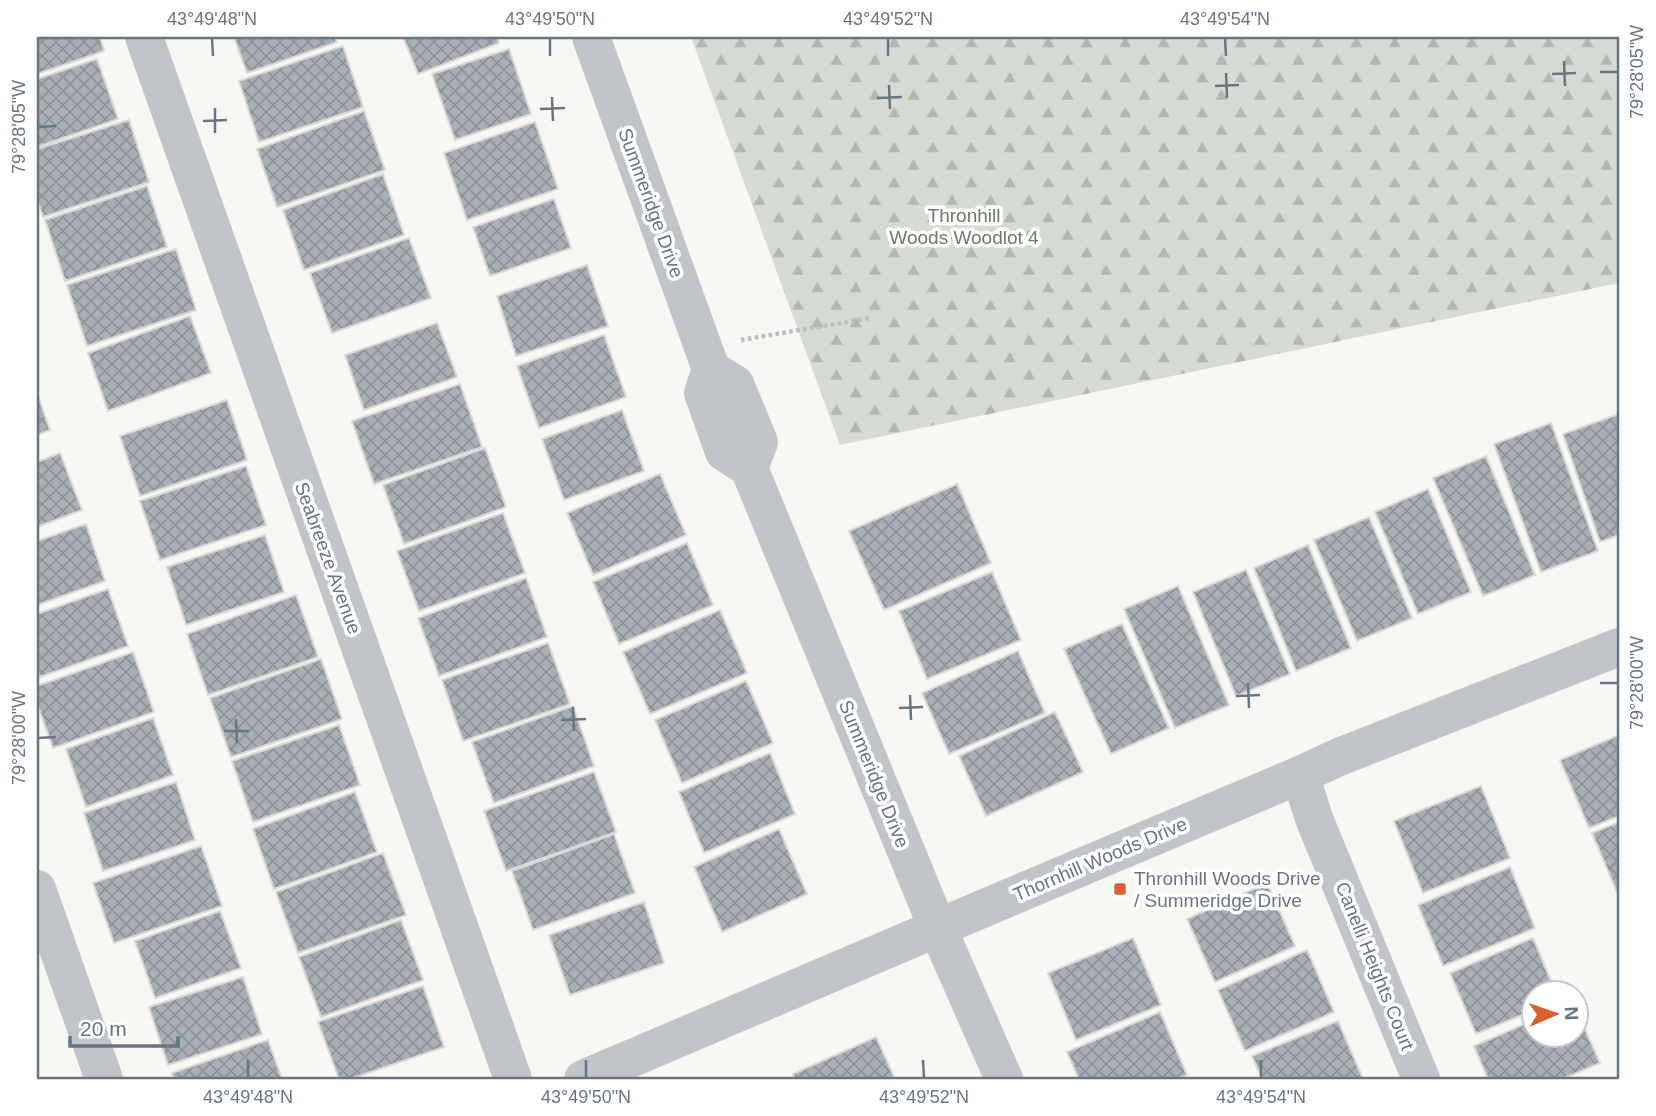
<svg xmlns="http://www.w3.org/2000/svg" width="1656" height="1116" viewBox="0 0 1656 1116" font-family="Arial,sans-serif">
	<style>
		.forest { fill: url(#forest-firs) }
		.building { fill: url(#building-cross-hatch); stroke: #d9d9d7; stroke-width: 2 }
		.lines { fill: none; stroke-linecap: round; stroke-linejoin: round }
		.path { stroke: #bbbdc0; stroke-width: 4.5; stroke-dasharray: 3.5 3.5; stroke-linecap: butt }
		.minor { stroke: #c1c4c8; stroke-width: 38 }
		.tertiary { stroke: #c1c4c8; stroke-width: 38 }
		.ticks { fill: none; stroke: #687684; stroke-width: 2.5 }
		.poi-dot { fill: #db6031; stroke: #fff; stroke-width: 2.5 }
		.labels { text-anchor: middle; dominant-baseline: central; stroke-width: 7; stroke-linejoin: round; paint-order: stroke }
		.street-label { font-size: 19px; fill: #687684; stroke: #fff }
		.park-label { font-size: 19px; fill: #6a7b66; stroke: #fff }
		.poi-label { font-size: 19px; fill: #687684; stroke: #fff; text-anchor: start }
		.neatline { fill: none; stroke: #687684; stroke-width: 2.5 }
		.ticks-label { font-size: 18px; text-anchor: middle; fill: #687684 }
	</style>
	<defs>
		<pattern id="forest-firs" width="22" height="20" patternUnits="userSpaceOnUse" patternTransform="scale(1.75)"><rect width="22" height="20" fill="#d6dcd4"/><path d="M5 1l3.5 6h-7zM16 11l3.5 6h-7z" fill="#b1b7b2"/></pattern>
		<pattern id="building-cross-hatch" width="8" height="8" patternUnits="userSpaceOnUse" patternTransform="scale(1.75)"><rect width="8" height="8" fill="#a8afb5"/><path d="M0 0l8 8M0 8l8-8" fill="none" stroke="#8d9399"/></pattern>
	</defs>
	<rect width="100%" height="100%" fill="#f7f7f4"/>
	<path class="forest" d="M 691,37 L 1619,37 L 1619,283 L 840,445 Z"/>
	<path class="building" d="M 37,37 L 100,37 L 104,51 L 37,74 Z
		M 234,37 L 335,37 L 337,42 L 247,73 Z
		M 403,37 L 497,37 L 499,43 L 418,74 Z
		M 343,46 L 363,107 L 259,142 L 239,81 Z
		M 509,49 L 531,114 L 455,140 L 432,74 Z
		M 97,59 L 118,119 L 37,147 L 37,79 Z
		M 364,111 L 385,170 L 277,207 L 257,149 Z
		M 129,120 L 149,182 L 43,217 L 37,198 L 37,149 Z
		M 535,122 L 558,189 L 467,220 L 444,153 Z
		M 383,174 L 404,235 L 304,270 L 283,210 Z
		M 147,186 L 167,247 L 65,281 L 45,220 Z
		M 554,199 L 571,248 L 490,276 L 473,227 Z
		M 409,238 L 431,298 L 332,333 L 310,273 Z
		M 176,249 L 196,310 L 87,346 L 67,285 Z
		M 587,265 L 608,326 L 516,356 L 497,296 Z
		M 190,316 L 211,373 L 108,411 L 88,353 Z
		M 437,323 L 457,377 L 364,410 L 345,355 Z
		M 604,335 L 626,397 L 539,428 L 517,366 Z
		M 460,384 L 482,447 L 374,484 L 352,421 Z
		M 37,393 L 50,430 L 37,435 Z
		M 227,400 L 247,460 L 140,496 L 120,436 Z
		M 622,410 L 644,471 L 564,500 L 542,439 Z
		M 1619,414 L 1619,535 L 1600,542 L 1563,434 Z
		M 1551,423 L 1598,551 L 1541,572 L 1494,444 Z
		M 485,448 L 506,507 L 404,544 L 383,485 Z
		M 60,453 L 82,510 L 37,527 L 37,462 Z
		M 1486,456 L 1535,575 L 1483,596 L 1433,478 Z
		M 246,466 L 266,525 L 160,560 L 140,501 Z
		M 660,474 L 686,535 L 593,575 L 567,513 Z
		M 957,484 L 991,563 L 884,610 L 849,531 Z
		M 1428,489 L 1471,592 L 1418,614 L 1375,512 Z
		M 503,513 L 525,573 L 419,611 L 397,551 Z
		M 1369,517 L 1412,618 L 1357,641 L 1314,540 Z
		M 86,524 L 105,581 L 37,605 L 37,541 Z
		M 265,535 L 284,592 L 186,625 L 167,567 Z
		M 687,543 L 713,605 L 619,644 L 593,582 Z
		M 1308,545 L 1351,648 L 1296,671 L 1254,568 Z
		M 1246,570 L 1290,674 L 1236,696 L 1193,592 Z
		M 992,572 L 1021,640 L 927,679 L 899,611 Z
		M 526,578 L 547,637 L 439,676 L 418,618 Z
		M 1178,586 L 1229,705 L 1175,728 L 1124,609 Z
		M 108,589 L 128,646 L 40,677 L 37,668 L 37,614 Z
		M 296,595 L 318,657 L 208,695 L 187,634 Z
		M 720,610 L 747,673 L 650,714 L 623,652 Z
		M 1122,624 L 1169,728 L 1111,754 L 1064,649 Z
		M 548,643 L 570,704 L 463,741 L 442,680 Z
		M 1018,651 L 1045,713 L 949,754 L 922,693 Z
		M 133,652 L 154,712 L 53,748 L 37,703 L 37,686 Z
		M 321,659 L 342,719 L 231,757 L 210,698 Z
		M 746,681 L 773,743 L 682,783 L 655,720 Z
		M 573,706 L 594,766 L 494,803 L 472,742 Z
		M 1055,712 L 1083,772 L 986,816 L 959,756 Z
		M 153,718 L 173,775 L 86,807 L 66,749 Z
		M 339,725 L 360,785 L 253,822 L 232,761 Z
		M 1619,735 L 1619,816 L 1589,828 L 1560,760 Z
		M 770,753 L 795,814 L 704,853 L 679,792 Z
		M 594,772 L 616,832 L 506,871 L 484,811 Z
		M 176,782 L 195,840 L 103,871 L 84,813 Z
		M 1481,786 L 1510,858 L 1423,893 L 1394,821 Z
		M 355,792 L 377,852 L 274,889 L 253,829 Z
		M 1619,822 L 1619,897 L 1592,833 Z
		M 779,829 L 807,894 L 722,932 L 694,867 Z
		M 614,834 L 635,893 L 533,930 L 512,871 Z
		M 201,846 L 222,906 L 114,943 L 93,883 Z
		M 383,853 L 406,915 L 298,953 L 276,892 Z
		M 1510,867 L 1535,928 L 1443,966 L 1418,905 Z
		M 1267,883 L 1295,946 L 1215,982 L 1187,919 Z
		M 644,902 L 664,963 L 570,995 L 549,935 Z
		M 220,911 L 241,968 L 155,998 L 135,941 Z
		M 401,920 L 423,980 L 321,1017 L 299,957 Z
		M 1133,938 L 1161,1005 L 1076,1040 L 1048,973 Z
		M 1533,938 L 1556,993 L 1534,993 L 1534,1010 L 1476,1034 L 1450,973 Z
		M 1307,950 L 1334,1012 L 1245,1051 L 1218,990 Z
		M 243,977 L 262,1034 L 168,1065 L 149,1007 Z
		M 423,986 L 444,1047 L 350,1079 L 339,1079 L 318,1022 Z
		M 1576,1009 L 1600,1063 L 1562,1079 L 1488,1079 L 1474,1046 L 1534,1020 L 1534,1036 L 1576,1036 Z
		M 1160,1012 L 1187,1075 L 1176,1079 L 1079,1079 L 1067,1052 Z
		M 1338,1021 L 1363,1079 L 1262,1079 L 1252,1056 Z
		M 876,1037 L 895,1079 L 795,1079 L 793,1074 Z
		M 268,1040 L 282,1079 L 174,1079 L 172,1073 Z"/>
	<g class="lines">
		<path class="path" d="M 741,340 L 870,318"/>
		<path class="minor" d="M 144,37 L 513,1079
			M 591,37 L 711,369 L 703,393 L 724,452 L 749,468 L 938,929
			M 711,369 L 735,384 L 759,442 L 749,468
			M 1300,775 L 1315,821 L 1421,1079
			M 37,889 L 104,1079"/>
		<path class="tertiary" d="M 938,929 L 1004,1079
			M 583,1079 C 821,976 1061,876 1300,775 L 1339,757 L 1619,647"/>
	</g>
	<path class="ticks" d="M 212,38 L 213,56M 550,38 L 550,56M 888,38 L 888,56M 1225,38 L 1226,56M 1564,61 L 1565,86M 1600,72 L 1618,72M 1226,73 L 1227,98M 1552,74 L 1576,73M 889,85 L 890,109M 1215,86 L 1239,85M 552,97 L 553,121M 877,98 L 902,97M 215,108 L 215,133M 540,109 L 565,108M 203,121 L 227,120M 38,127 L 56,126M 1248,683 L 1249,708M 1600,683 L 1618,683M 910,695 L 911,720M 1236,696 L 1260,695M 573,707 L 574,731M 899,708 L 923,707M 236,719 L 237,743M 561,720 L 586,719M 224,731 L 249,731M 38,738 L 56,737M 248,1060 L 248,1078M 586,1060 L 586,1078M 923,1060 L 924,1078M 1261,1060 L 1261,1078"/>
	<rect class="poi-dot" x="1113" y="882" width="14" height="14" rx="3.5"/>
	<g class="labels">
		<g class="street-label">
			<text transform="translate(651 203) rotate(70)">Summeridge Drive</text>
			<text transform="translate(328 558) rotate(70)">Seabreeze Avenue</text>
			<text transform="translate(874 774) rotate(68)">Summeridge Drive</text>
			<text transform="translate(1100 859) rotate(-23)">Thornhill Woods Drive</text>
			<text transform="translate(1375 966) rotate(68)">Canelli Heights Court</text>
		</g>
		<g class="park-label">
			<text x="964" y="215">Thronhill<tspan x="964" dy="22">Woods Woodlot 4</tspan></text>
		</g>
		<g class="poi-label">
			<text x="1134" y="878">Thronhill Woods Drive<tspan x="1134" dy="22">/ Summeridge Drive</tspan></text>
		</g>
	</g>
	<rect width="1656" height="1116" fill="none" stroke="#ffffff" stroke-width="77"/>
	<g transform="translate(1555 1014) rotate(88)"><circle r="33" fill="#ffffff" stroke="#c3c8ce" stroke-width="2"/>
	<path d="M0-5L12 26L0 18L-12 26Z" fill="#db6031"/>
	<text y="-10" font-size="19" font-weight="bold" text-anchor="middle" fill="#687684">N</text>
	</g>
	<path d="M70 1036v10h108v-10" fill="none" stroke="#687684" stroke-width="3.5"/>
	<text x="80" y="1036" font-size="21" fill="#687684" stroke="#ffffff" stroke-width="5" paint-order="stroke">20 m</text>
	<rect x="38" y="38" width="1580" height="1040" class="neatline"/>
	<g class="ticks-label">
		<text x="212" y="25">43°49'48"N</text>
		<text x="550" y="25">43°49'50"N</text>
		<text x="888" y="25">43°49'52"N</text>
		<text x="1225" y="25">43°49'54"N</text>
		<text transform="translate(1637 72) rotate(-90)" y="6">79°28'05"W</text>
		<text transform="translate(19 127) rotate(-90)" y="6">79°28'05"W</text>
		<text transform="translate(1637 683) rotate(-90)" y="6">79°28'00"W</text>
		<text transform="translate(19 738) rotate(-90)" y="6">79°28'00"W</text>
		<text x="248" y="1103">43°49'48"N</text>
		<text x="586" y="1103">43°49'50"N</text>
		<text x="924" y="1103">43°49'52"N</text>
		<text x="1261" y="1103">43°49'54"N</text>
	</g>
</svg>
